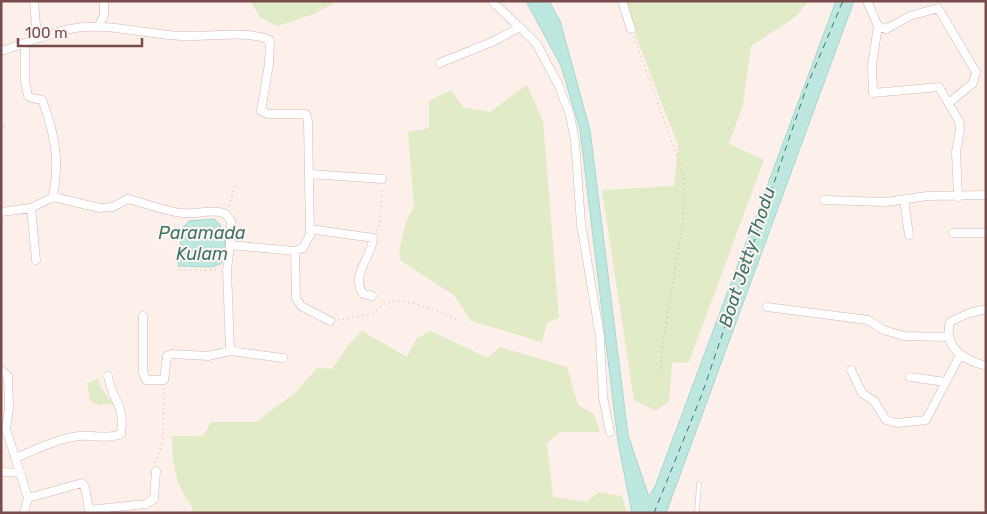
<svg xmlns="http://www.w3.org/2000/svg" width="987" height="514" viewBox="0 0 987 514" font-family="Rubik,sans-serif">
<style>
.green{fill:#e2ebc7}
.water{fill:#bde7df;stroke:#a3d9cf}
.lines{fill:none;stroke-linecap:round;stroke-linejoin:round}
.ferry{stroke:#3c766b;stroke-width:1;stroke-dasharray:6 5;stroke-linecap:butt}
.lane-casing{stroke:#d4b7b4;stroke-width:5}
.street-casing{stroke:#d4b7b4;stroke-width:9}
.path{stroke:#d8a5a3;stroke-width:1;stroke-dasharray:1 4;stroke-linecap:butt}
.lane{stroke:#fff;stroke-width:4}
.street{stroke:#fff;stroke-width:8}
.labels{text-anchor:middle;dominant-baseline:central;stroke-width:4;stroke-linejoin:round;paint-order:stroke}
.water-label{font-size:18px;font-style:italic;fill:#3c766b;stroke:#fff4f0}
</style>
<rect width="100%" height="100%" fill="#fdefea"/>
<path class="green" d="M 250,1 L 338,1 L 314,14 L 277,26 L 260,17 Z
M 627,1 L 809,1 L 794,18 L 751,46 L 743,104 L 729,144 L 764,160 L 689,362 L 672,363 L 669,401 L 656,411 L 634,400 L 602,190 L 674,186 L 678,145 L 635,34 Z
M 527,85 L 543,121 L 559,318 L 547,323 L 542,342 L 471,321 L 454,295 L 401,261 L 399,252 L 406,221 L 414,207 L 408,132 L 429,128 L 429,101 L 451,90 L 463,107 L 490,112 Z
M 362,331 L 407,357 L 417,338 L 431,331 L 488,358 L 500,347 L 567,367 L 578,405 L 594,414 L 600,432 L 560,432 L 547,443 L 553,497 L 587,502 L 598,492 L 622,496 L 627,513 L 193,513 C 192,502 187,501 183,493 C 173,475 172,455 172,436 L 203,436 L 211,422 L 256,422 L 296,392 L 317,368 L 332,369 L 350,343 Z
M 98,379 L 101,388 L 113,404 L 98,405 L 90,401 L 87,383 Z"/>
<path class="water" d="M 526,1 L 549,1 L 560,21 L 590,130 L 628,435 L 649,497 L 656,484 L 836,1 L 854,1 L 666,513 L 632,513 L 618,442 L 580,130 L 561,66 Z
M 214,219 C 231,232 225,245 221,264 L 212,267 L 178,266 L 182,228 L 189,221 Z"/>
<g class="lines">
<path class="ferry" d="M 654,513 L 702,394 L 807,86 L 843,1"/>
<g class="lane-casing">
<path id="lane" d="M 1,125 L 2,125
M 697,513 L 699,484"/>
</g>
<g class="street-casing">
<path id="street" d="M 34,1 L 37,38
M 492,1 L 536,43 L 558,84 L 570,115 L 575,141 L 581,224 L 600,337 L 603,397 L 610,432
M 622,1 L 631,29
M 867,1 L 878,26 L 872,65 L 873,93 L 939,87 L 959,121 L 960,130 L 956,152 L 958,197
M 878,26 L 886,29 L 910,16 L 938,8 L 976,72 L 973,83 L 949,103
M 98,27 L 104,15 L 104,1
M 25,44 L 25,81 L 28,96 L 32,98 L 42,100 C 55,133 60,162 53,197
M 1,51 C 24,44 46,34 70,29 C 104,21 151,36 187,36 C 214,37 245,30 270,40 L 269,64 L 261,111 L 268,114 L 306,114 L 308,121 L 310,235 L 303,248 L 295,251 L 230,245 L 231,221 L 226,214 C 212,208 197,215 182,213 C 163,211 146,203 127,199 L 113,207 L 100,208 L 53,197 L 31,208 L 1,212
M 440,63 L 494,41 L 520,27
M 309,174 L 382,179
M 824,200 L 886,202 L 927,196 L 986,195
M 904,200 L 909,235
M 31,208 L 36,260
M 310,229 L 373,238 C 372,257 350,275 363,294 L 372,296
M 953,233 L 986,233
M 230,245 L 227,270 L 230,351
M 295,251 L 296,298 L 301,306 L 330,321
M 767,307 L 868,320 L 884,330 L 904,336 L 948,337
M 986,309 L 969,313 L 950,322 C 943,348 964,360 986,366
M 143,316 L 143,372 L 146,380 L 164,380 L 167,356 L 172,354 L 208,356 L 230,351 L 283,358
M 1,370 L 8,376 L 9,408 L 6,429 L 28,498 L 24,513
M 851,370 L 862,393 L 874,401 L 886,420 L 897,423 L 926,420 L 960,355
M 910,377 L 945,382
M 16,458 C 36,449 57,439 79,436 C 93,434 105,440 121,434 C 125,403 113,404 108,376
M 1,472 L 21,473
M 28,498 L 82,483 L 85,487 L 89,510 L 146,504 L 154,499 L 156,471"/>
</g>
<path class="path" d="M 634,37 L 684,176 L 683,221 L 662,350 L 661,373
M 229,206 L 235,186
M 376,231 L 380,222 L 382,188
M 180,270 L 218,270
M 338,320 L 372,314 L 387,302 L 399,301 L 414,303 L 456,319
M 155,463 L 163,441 L 164,388"/>
<use href="#lane" class="lane"/>
<use href="#street" class="street"/>
</g>
<g class="labels">
<g class="water-label">
<text x="202" y="233">Paramada<tspan x="202" dy="21">Kulam</tspan></text>
<text transform="translate(747 257) rotate(-72)">Boat Jetty Thodu</text>
</g>
</g>
<rect width="987" height="514" fill="none" stroke="#784c4c" stroke-width="5"/>
<path d="M18 38v8h124v-8" fill="none" stroke="#784c4c" stroke-width="2.5"/>
<text x="25" y="38" font-size="15" fill="#784c4c" stroke="#fff4f0" stroke-width="4" paint-order="stroke">100 m</text>
</svg>
